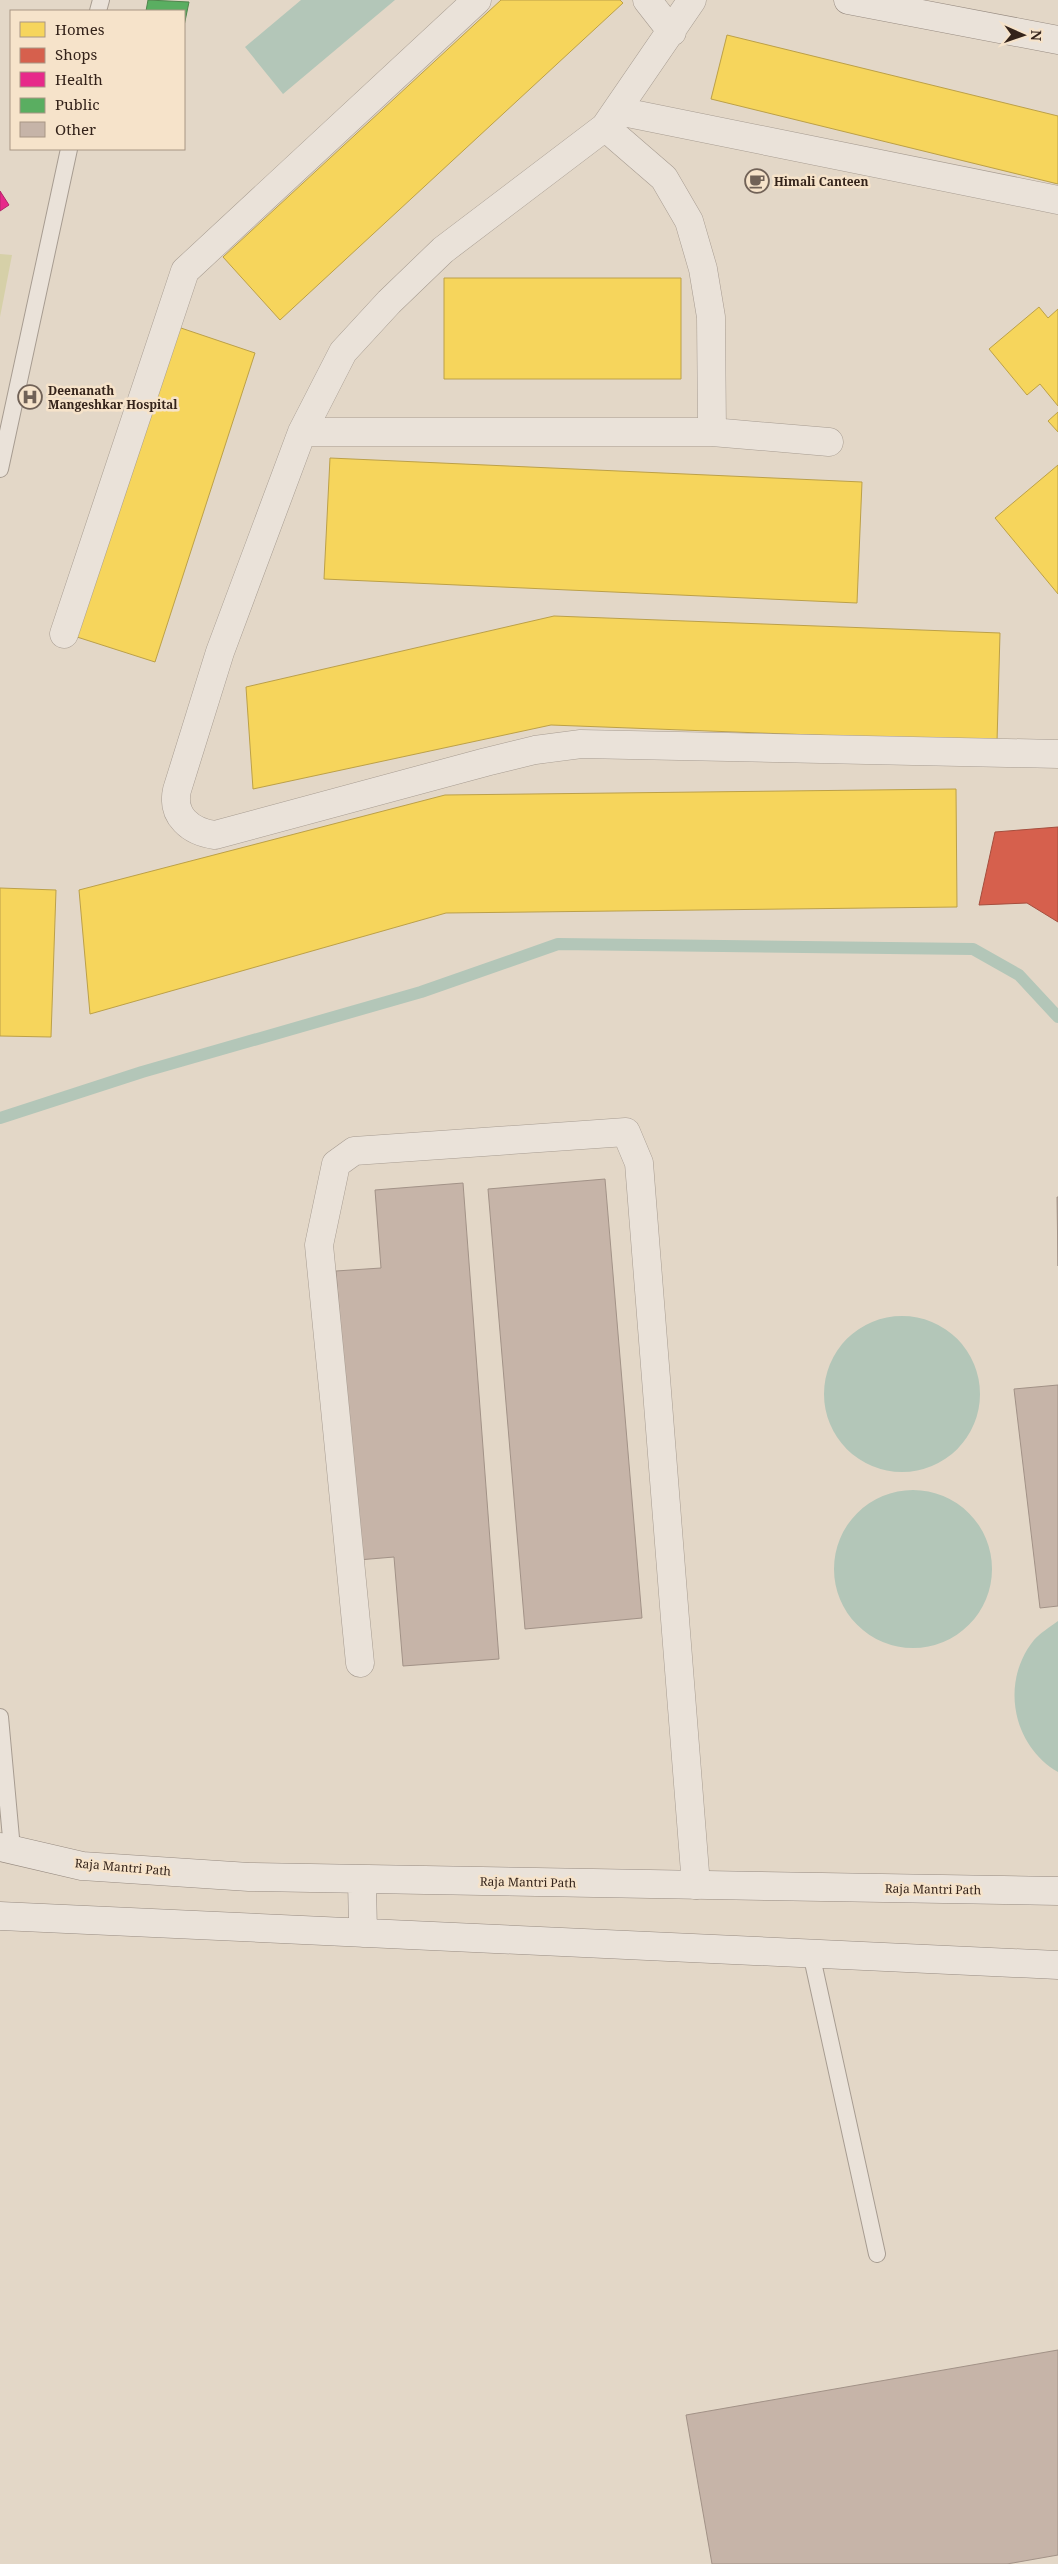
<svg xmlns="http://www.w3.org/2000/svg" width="1058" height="2564" viewBox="0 0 1058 2564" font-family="'Noto Serif',serif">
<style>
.green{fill:#d6d0a8}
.water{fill:#b3c6b8}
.homes{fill:#f6d55c;stroke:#bca048}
.shops{fill:#d6604d;stroke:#a54e3e}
.health{fill:#e7298a;stroke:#b12768}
.public{fill:#5aae61;stroke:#4f844c}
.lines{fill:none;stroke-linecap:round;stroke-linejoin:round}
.stream{stroke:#b3c6b8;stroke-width:12}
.building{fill:#c6b4a8;stroke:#a29287}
.lane-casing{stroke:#a79c91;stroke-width:18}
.street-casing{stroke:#a79c91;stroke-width:29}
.secondary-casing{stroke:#978b81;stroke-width:29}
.lane{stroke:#eae2d9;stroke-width:16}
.street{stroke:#eae2d9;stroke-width:28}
.secondary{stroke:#eae2d9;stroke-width:28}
.labels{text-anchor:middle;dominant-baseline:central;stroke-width:5;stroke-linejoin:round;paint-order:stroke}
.poi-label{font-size:12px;font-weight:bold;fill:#34231a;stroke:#f6e3ca;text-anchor:start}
.street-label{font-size:12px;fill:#34231a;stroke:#f6e3ca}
</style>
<rect width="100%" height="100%" fill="#e3d7c7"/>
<path class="green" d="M 0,254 L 12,255 L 0,317 Z"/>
<path class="water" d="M 301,0 L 395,0 L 283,94 L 245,47 Z
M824 1394a78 78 0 1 1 156 0a78 78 0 1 1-156 0Z
M834 1569a79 79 0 1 1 158 0a79 79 0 1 1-158 0Z
M 1058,1621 L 1058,1772 C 1012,1745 1000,1682 1034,1640 C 1040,1633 1050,1627 1058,1621 Z"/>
<path class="homes" d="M 501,0 L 620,0 L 623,3 L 280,320 L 223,257 Z
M 727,35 L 1058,116 L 1058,184 L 711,99 Z
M 444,278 L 681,278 L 681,379 L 444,379 Z
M 1039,307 L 1048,318 L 1058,309 L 1058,406 L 1040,384 L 1027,395 L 989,349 Z
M 178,327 L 255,353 L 155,662 L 77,637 Z
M 1058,412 L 1058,432 L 1048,421 Z
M 330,458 L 862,482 L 857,603 L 324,579 Z
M 1058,465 L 1058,594 L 995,518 Z
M 554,616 L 1000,633 L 997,742 L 551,725 L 253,789 L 246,687 Z
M 956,789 L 957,907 L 446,913 L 90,1014 L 79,890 L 445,795 Z
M 0,888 L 56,890 L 51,1037 L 0,1036 Z"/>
<path class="shops" d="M 1058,827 L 1058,922 L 1027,903 L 979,905 L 995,832 Z"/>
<path class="health" d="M 0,191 L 9,205 L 0,211 Z"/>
<path class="public" d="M 148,0 L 189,2 L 184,26 L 184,11 L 146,11 Z"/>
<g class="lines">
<path class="stream" d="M 0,1118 L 142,1072 L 421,992 L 558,944 L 973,949 L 1019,975 L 1058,1017"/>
</g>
<path class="building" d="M 605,1179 L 642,1618 L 525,1629 L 488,1189 Z
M 463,1183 L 499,1659 L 403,1666 L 394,1557 L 358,1560 L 336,1271 L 381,1268 L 375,1190 Z
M 1057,1197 L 1058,1197 L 1058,1266 Z
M 1058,1385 L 1058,1606 L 1040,1608 L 1014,1389 Z
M 1058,2350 L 1058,2555 L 1007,2564 L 712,2564 L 686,2415 Z"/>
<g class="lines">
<g class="lane-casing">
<path id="lane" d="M 98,11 L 101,0
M 0,469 L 69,149
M 0,1717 L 12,1849
M 811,1953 L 877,2254"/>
</g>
<g class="street-casing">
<path id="street" d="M 647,0 L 672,32
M 692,0 L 605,127 L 443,250 L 389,302 L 343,352 L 302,432 L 220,652 L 177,790 C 171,816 191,832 215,835 L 486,762 L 535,750 L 581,744 L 1058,754
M 618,111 L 1058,200
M 605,127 L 664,178 L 689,221 L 703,269 L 711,317 L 712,432
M 302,432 L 712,432 L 829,442
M 64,634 L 185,271 L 477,0
M 360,1663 L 319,1245 L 336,1164 L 354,1151 L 626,1132 L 639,1163 L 696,1885"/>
</g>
<g class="secondary-casing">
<path id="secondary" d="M 848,0 L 1058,40
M 0,1847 L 82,1866 L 249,1877 L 1058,1891
M 362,1879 L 363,1933
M 0,1916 L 1058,1965"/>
</g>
<use href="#lane" class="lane"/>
<use href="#street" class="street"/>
<use href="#secondary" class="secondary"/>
</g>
<defs>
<g id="cafe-ring" transform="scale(1.25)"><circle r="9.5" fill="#f6e3ca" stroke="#716257" stroke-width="1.5"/><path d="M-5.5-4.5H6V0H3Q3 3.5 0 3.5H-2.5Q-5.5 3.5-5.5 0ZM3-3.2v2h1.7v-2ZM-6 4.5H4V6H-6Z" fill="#716257"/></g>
<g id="hospital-ring" transform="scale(1.25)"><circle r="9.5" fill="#f6e3ca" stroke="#716257" stroke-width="1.5"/><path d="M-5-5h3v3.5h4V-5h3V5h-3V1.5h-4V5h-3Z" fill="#716257"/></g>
</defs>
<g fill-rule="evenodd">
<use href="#cafe-ring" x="757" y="181"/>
<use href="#hospital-ring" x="30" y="397"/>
</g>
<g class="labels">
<g class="poi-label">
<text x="774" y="181">Himali Canteen</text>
<text x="48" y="390">Deenanath<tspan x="48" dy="14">Mangeshkar Hospital</tspan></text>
</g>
<g class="street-label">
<text transform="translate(123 1867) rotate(5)">Raja Mantri Path</text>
<text transform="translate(528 1882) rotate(1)">Raja Mantri Path</text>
<text transform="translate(933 1889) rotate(1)">Raja Mantri Path</text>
</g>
</g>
<rect x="10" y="10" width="175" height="140" fill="#f6e3ca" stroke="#a89684"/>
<rect x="20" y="22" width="25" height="15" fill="#f6d55c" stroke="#a89684"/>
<text x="55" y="35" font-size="15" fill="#34231a">Homes</text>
<rect x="20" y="48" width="25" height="15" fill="#d6604d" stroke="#a89684"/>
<text x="55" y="60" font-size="15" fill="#34231a">Shops</text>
<rect x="20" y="72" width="25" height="15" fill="#e7298a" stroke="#a89684"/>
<text x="55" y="85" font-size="15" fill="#34231a">Health</text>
<rect x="20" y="98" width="25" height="15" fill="#5aae61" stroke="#a89684"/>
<text x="55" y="110" font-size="15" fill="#34231a">Public</text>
<rect x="20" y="122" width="25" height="15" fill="#c6b4a8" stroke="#a89684"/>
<text x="55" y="135" font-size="15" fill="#34231a">Other</text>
<g transform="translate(1023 35) rotate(92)" stroke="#f6e3ca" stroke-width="4" paint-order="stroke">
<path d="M0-4L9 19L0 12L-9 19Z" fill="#34231a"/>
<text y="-8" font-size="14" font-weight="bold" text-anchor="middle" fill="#34231a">N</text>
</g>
</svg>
